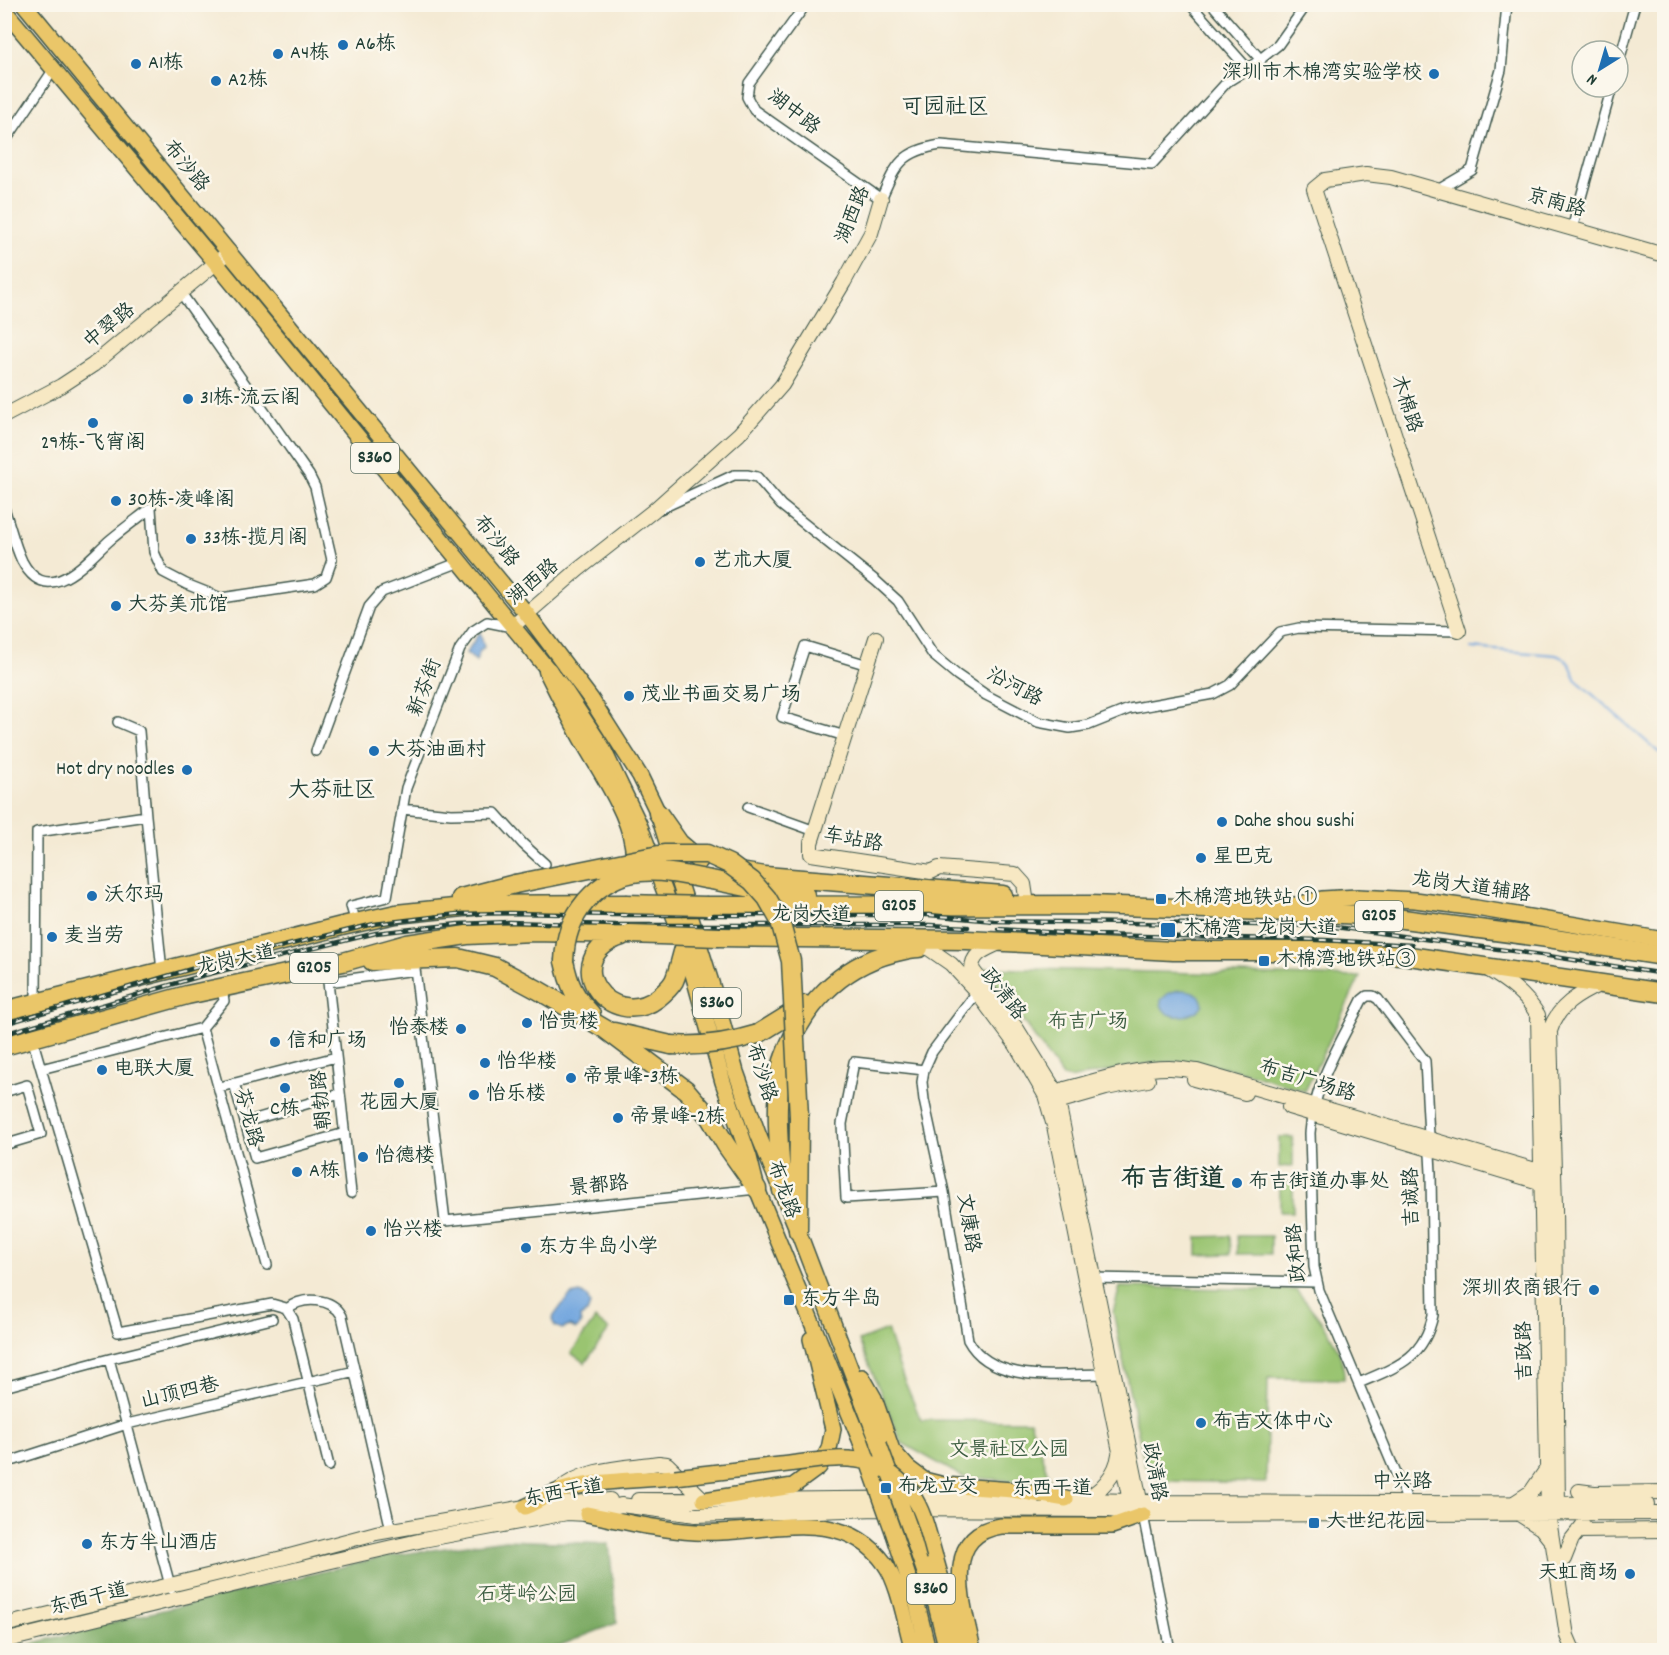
<svg xmlns="http://www.w3.org/2000/svg" width="1669" height="1655" viewBox="0 0 1669 1655" font-family="Dekko,'LXGW WenKai TC',sans-serif">
<style>
.green{fill:#9ac471;stroke:#5c8052;stroke-width:1.5}
.forest{fill:#7baa63;stroke:#4d744c;stroke-width:1.5}
.water{fill:#72a6de;stroke:#487289;stroke-width:1.5}
.lines{fill:none;stroke-linecap:round;stroke-linejoin:round}
.stream{stroke:#72a6de;stroke-width:2}
.street-casing{stroke:#3f574c;stroke-width:12}
.secondary-casing{stroke:#3f574c;stroke-width:16}
.primary-casing{stroke:#3f574c;stroke-width:18}
.highway-casing{stroke:#3f574c;stroke-width:21}
.street{stroke:#fff;stroke-width:9}
.secondary{stroke:#f7e8c3;stroke-width:14}
.primary{stroke:#eac669;stroke-width:15}
.highway{stroke:#eac669;stroke-width:18}
.rail-casing{stroke:#1f3d34;stroke-width:4.5}
.rail{stroke:#fbf7ec;stroke-width:2;stroke-dasharray:7;stroke-linecap:butt}
.primary-bridge-casing{stroke:#3f574c;stroke-width:18;stroke-linecap:butt}
.highway-bridge-casing{stroke:#3f574c;stroke-width:21;stroke-linecap:butt}
.primary-bridge{stroke:#eac669;stroke-width:15}
.highway-bridge{stroke:#eac669;stroke-width:18}
.poi-dot{fill:#1f6fb2;stroke:#fbf7ec;stroke-width:2}
.labels{text-anchor:middle;dominant-baseline:central;stroke-width:5;stroke-linejoin:round;paint-order:stroke}
.shield{fill:#fbf7ec;stroke:#61756b;stroke-width:1.5}
.shield-label{font-size:18px;font-weight:bold;fill:#1f3d34}
.poi-label{font-size:20px;fill:#1f3d34;stroke:#fbf7ec;text-anchor:start}
.street-label{font-size:20px;fill:#1f3d34;stroke:#fbf7ec}
.park-label{font-size:20px;fill:#3e5f43;stroke:#fbf7ec}
.quarter-label{font-size:22px;fill:#1f3d34;stroke:#fbf7ec}
.district-label{font-size:26px;font-weight:bold;fill:#1f3d34;stroke:#fbf7ec}
</style>
<rect width="100%" height="100%" fill="#fbf7ec"/>
<filter id="ink" filterUnits="userSpaceOnUse"><feTurbulence type="fractalNoise" baseFrequency=".0167" numOctaves="2"/><feDisplacementMap in="SourceGraphic" scale="12" xChannelSelector="R" yChannelSelector="G"/><feConvolveMatrix kernelMatrix="1 2 1 2 8 2 1 2 1" color-interpolation-filters="sRGB"/></filter>
<filter id="wash" filterUnits="userSpaceOnUse"><feTurbulence type="fractalNoise" baseFrequency=".008" numOctaves="4" result="noise"/><feDisplacementMap in="SourceGraphic" scale="24" xChannelSelector="R" yChannelSelector="G"/><feGaussianBlur stdDeviation="1.35" result="paint"/><feColorMatrix in="noise" values="0 0 0 0 0 0 0 0 0 0 0 0 0 0 0 0 0 1.4 0 .05"/><feComposite in="paint" operator="in"/></filter>
<g filter="url(#wash)">
<rect width="100%" height="100%" fill="#f4ead4"/>
<path class="green" d="M 985,968 L 1360,977 L 1305,1091 C 1262,1077 1216,1060 1170,1062 C 1137,1063 1103,1073 1070,1079 L 1063,1077 Z
M 1279,1137 L 1293,1137 L 1293,1166 L 1279,1167 Z
M 1280,1182 L 1293,1182 L 1293,1212 L 1280,1212 Z
M 1230,1236 L 1231,1254 L 1197,1255 L 1197,1237 Z
M 1237,1236 L 1271,1236 L 1271,1254 L 1238,1254 Z
M 1120,1287 L 1296,1290 C 1316,1313 1345,1347 1344,1379 L 1268,1378 L 1266,1483 L 1160,1481 L 1145,1466 L 1113,1312 Z
M 595,1319 L 609,1330 L 585,1363 L 571,1353 Z
M 887,1330 L 902,1375 L 921,1420 L 1030,1421 L 1051,1483 L 963,1477 L 902,1443 L 859,1341 Z"/>
<path class="forest" d="M 505,1540 L 609,1544 L 617,1623 L 548,1650 L 8,1650 L 134,1617 L 387,1556 Z"/>
<path class="water" d="M 480,632 L 484,647 L 480,651 L 476,661 L 466,653 Z
M 1179,990 C 1190,990 1200,992 1203,1004 C 1195,1020 1160,1022 1161,1000 L 1169,993 Z
M 580,1293 L 587,1297 L 590,1305 L 587,1313 L 580,1317 L 581,1325 L 576,1329 L 569,1326 L 562,1329 L 555,1326 L 552,1320 C 553,1316 567,1298 571,1295 Z"/>
<g class="lines">
<path class="stream" d="M 1471,648 L 1556,655 C 1569,660 1572,666 1575,679 L 1664,757"/>
</g>
</g>
<g filter="url(#ink)">
<g class="lines">
<g class="street-casing">
<path id="street" d="M 806,4 L 749,83 L 747,97 L 754,110 L 881,199 C 896,165 901,151 941,145 L 1152,164 L 1227,82 L 1248,69 L 1278,45 L 1307,4
M 1190,4 L 1248,69
M 1212,4 L 1261,60
M 1618,65 L 1635,4
M 4,143 L 54,69
M 1438,190 L 1472,170 L 1501,70 L 1507,4
M 1572,229 L 1612,87
M 4,508 C 10,525 14,544 22,561 C 48,610 86,561 110,540 C 123,529 137,519 151,508 L 154,552 L 163,572 L 186,584 L 221,598 L 315,584 L 326,577 L 332,560 L 315,487 L 309,475 L 181,293
M 660,509 L 734,475 L 747,475 L 757,477 L 781,505 L 876,581 L 898,601 L 933,655 L 957,675 L 986,695 L 1038,722 L 1070,728 L 1089,725 L 1129,709 L 1213,694 L 1230,685 L 1280,632 L 1299,628 L 1459,631
M 118,722 L 139,731 L 146,816
M 845,736 L 782,717 L 805,646 L 868,665
M 316,751 L 369,607 L 382,592 L 460,562
M 748,807 L 815,831
M 402,809 L 451,814 L 495,813 L 523,844 L 545,864
M 356,923 L 351,906 L 387,897 L 406,788 L 460,649 L 473,631 L 487,622 L 512,627
M 414,960 L 445,1221 L 757,1189
M 222,987 L 224,1001 L 202,1028 L 267,1265
M 980,988 L 932,1052 L 924,1070 L 922,1082 L 924,1100 L 944,1192 L 968,1340 C 992,1385 1061,1374 1104,1374
M 36,1003 L 37,832 L 146,816 L 162,971
M 32,1038 L 118,1332 L 272,1304 L 286,1308 L 293,1319 L 329,1466
M 41,1069 L 202,1028
M 924,1070 L 854,1062 L 842,1124 L 846,1198 L 944,1192
M 234,1083 L 255,1158 L 345,1133
M 220,1087 L 336,1057
M 4,1092 L 27,1085 L 41,1134 L 4,1145
M 245,1122 L 340,1094
M 351,1193 L 328,982 L 415,970
M 1090,1278 L 1317,1282
M 287,1309 C 302,1296 332,1297 342,1316 L 391,1530
M 1359,1383 C 1396,1367 1424,1359 1433,1315 L 1431,1173 L 1425,1061 L 1378,999 L 1373,996 L 1367,996 L 1362,1000 C 1342,1041 1313,1085 1310,1133 L 1314,1267 L 1319,1290 L 1408,1502
M 4,1387 L 109,1359
M 15,1460 L 127,1424 L 355,1371
M 1143,1515 L 1170,1650
M 171,1589 L 109,1359 L 272,1319"/>
</g>
<g class="secondary-casing">
<path id="secondary" d="M 4,416 L 61,386 L 93,365 L 229,252
M 512,627 L 579,569 L 653,511 L 739,434 L 782,385 L 844,282 L 871,233 L 881,199
M 1459,631 L 1314,189 L 1325,180 L 1366,174 L 1391,177 L 1664,255
M 876,638 L 811,843 L 811,854 L 931,872 L 939,868 L 1015,874 L 1024,884 L 1026,897
M 1001,942 C 988,949 972,952 972,969 L 1017,1029 L 1056,1092 L 1142,1510
M 928,948 L 951,964 L 961,975 L 976,991 L 1016,1045 L 1045,1095 L 1054,1126 L 1130,1501 L 1135,1507
M 1487,969 C 1509,982 1525,994 1538,1015 L 1548,1513 L 1567,1636 L 1573,1650
M 1194,1079 L 1245,1093
M 1049,1093 C 1088,1084 1128,1068 1169,1068 C 1178,1068 1188,1070 1197,1071 L 1549,1174
M 1050,1104 L 1106,1088 L 1148,1080
M 1289,1107 L 1549,1185
M 559,1490 C 585,1467 626,1468 659,1463 L 667,1464 L 704,1500
M 1579,1491 L 1594,1493 L 1664,1492
M 1055,1499 L 1165,1502 L 1647,1504
M 1082,1499 C 1100,1494 1117,1473 1119,1454
M 638,1500 C 769,1501 901,1497 1033,1498
M 1514,1503 L 1531,1492 L 1546,1470
M 1558,1511 L 1555,1206 L 1550,1031 C 1557,1006 1579,994 1601,984
M 1519,1514 L 1541,1528 L 1552,1542
M 1578,1531 L 1664,1530
M 1564,1559 L 1572,1539 L 1583,1525
M 4,1625 L 282,1558 L 376,1533 L 525,1507 L 610,1500
M 4,1641 L 327,1562 L 423,1540 L 567,1513 L 587,1514 L 621,1505 L 696,1515 L 877,1509 L 1110,1510 L 1143,1515 L 1664,1513"/>
</g>
<g class="primary-casing">
<path id="primary" d="M 24,4 L 527,614 L 591,699 L 640,776 L 658,813 L 713,989 L 736,1072 L 758,1134 L 798,1231 L 879,1444
M 4,10 L 216,263 L 563,688 L 602,747 L 639,824 L 685,945 L 723,1082 L 749,1157 L 757,1189 L 861,1442
M 1282,908 L 1322,899 L 1358,897 L 1415,900 L 1476,908 L 1664,940
M 862,1377 L 874,1398 L 892,1450 L 908,1468 L 924,1480 L 944,1485 L 1013,1490 L 1066,1499
M 704,1500 L 793,1486 L 819,1467 L 829,1449 L 833,1429 L 811,1339
M 525,1507 C 536,1502 547,1495 559,1491 C 596,1480 636,1480 675,1477
M 587,1514 C 622,1521 659,1530 695,1532 C 759,1537 839,1500 885,1564 C 899,1583 906,1627 913,1650
M 910,1529 L 936,1605 L 947,1650
M 894,1534 L 917,1604 L 928,1650
M 935,1557 L 961,1650
M 973,1650 C 965,1610 938,1535 1001,1526 L 1112,1526 L 1143,1515"/>
</g>
<g class="highway-casing">
<path id="highway" d="M 548,671 C 559,693 570,715 582,737 C 599,767 629,810 634,845 C 636,855 634,863 631,872
M 658,813 L 679,843 L 699,860
M 734,871 L 765,876 L 1003,895
M 711,880 L 777,893 L 805,895
M 461,898 L 515,884
M 707,906 L 1090,905 L 1322,913 L 1380,916 L 1548,938 L 1664,956
M 622,936 C 555,958 610,1034 658,998 C 664,993 670,988 674,981 C 679,970 681,957 685,945
M 719,937 L 967,940 L 1173,951 L 1313,951 L 1402,955 L 1664,993
M 372,961 L 458,958 L 495,967 L 538,990 L 605,1029 L 686,1090 L 710,1118 L 726,1145 L 757,1189
M 564,961 C 569,985 574,996 591,1014
M 4,1011 L 342,926 L 396,914 L 483,905 L 626,904
M 614,1032 L 671,1045
M 758,1034 L 805,1005
M 4,1046 L 187,995 L 343,962 L 407,944 L 467,935 L 533,932 L 629,934
M 782,1191 C 780,1154 775,1117 780,1081 C 781,1073 781,1065 784,1058 C 802,1007 839,967 892,953 C 901,951 909,948 919,948
M 798,1231 L 799,1117"/>
</g>
<use href="#street" class="street"/>
<use href="#secondary" class="secondary"/>
<use href="#primary" class="primary"/>
<use href="#highway" class="highway"/>
<g class="rail-casing">
<path id="rail" d="M 998,929 L 1094,935 L 1324,940 L 1412,945
M 4,1024 L 198,967 L 374,924 L 457,914 L 509,913 L 614,915 L 929,915 L 994,921 L 1328,926 L 1542,955 L 1664,974
M 4,1034 L 201,976 L 376,933 L 458,924 L 509,922 L 614,925 L 929,925 L 968,927"/>
</g>
<use href="#rail" class="rail"/>
<g class="primary-bridge-casing">
<path id="primary-bridge" d="M 861,1442 L 894,1534
M 879,1444 L 910,1529
M 675,1477 C 710,1473 745,1469 780,1465 C 809,1462 842,1454 871,1463 C 886,1468 901,1480 911,1493 C 924,1511 929,1536 935,1557"/>
</g>
<g class="highway-bridge-casing">
<path id="highway-bridge" d="M 515,884 L 664,854 L 707,854 L 729,864 L 752,881 L 767,898 L 780,921 L 791,961 L 799,1117
M 626,904 L 707,906
M 629,934 L 719,937
M 564,961 C 565,937 571,919 586,901 C 622,860 663,871 711,880
M 671,1045 C 702,1047 729,1043 758,1034"/>
</g>
<use href="#primary-bridge" class="primary-bridge"/>
<use href="#highway-bridge" class="highway-bridge"/>
</g>
</g>
<g class="poi-dot">
<circle cx="343" cy="45" r="6"/>
<circle cx="278" cy="54" r="6"/>
<circle cx="136" cy="64" r="6"/>
<circle cx="1434" cy="74" r="6"/>
<circle cx="216" cy="81" r="6"/>
<circle cx="188" cy="399" r="6"/>
<circle cx="93" cy="423" r="6"/>
<circle cx="116" cy="501" r="6"/>
<circle cx="191" cy="539" r="6"/>
<circle cx="700" cy="562" r="6"/>
<circle cx="116" cy="606" r="6"/>
<circle cx="629" cy="696" r="6"/>
<circle cx="374" cy="751" r="6"/>
<circle cx="187" cy="770" r="6"/>
<circle cx="1222" cy="822" r="6"/>
<circle cx="1201" cy="858" r="6"/>
<circle cx="92" cy="896" r="6"/>
<rect x="1155" y="893" width="12" height="12" rx="3"/>
<rect x="1160" y="922" width="16" height="16" rx="3"/>
<circle cx="52" cy="937" r="6"/>
<rect x="1258" y="955" width="12" height="12" rx="3"/>
<circle cx="527" cy="1023" r="6"/>
<circle cx="461" cy="1029" r="6"/>
<circle cx="275" cy="1042" r="6"/>
<circle cx="485" cy="1063" r="6"/>
<circle cx="102" cy="1070" r="6"/>
<circle cx="571" cy="1078" r="6"/>
<circle cx="399" cy="1083" r="6"/>
<circle cx="285" cy="1088" r="6"/>
<circle cx="474" cy="1095" r="6"/>
<circle cx="618" cy="1118" r="6"/>
<circle cx="363" cy="1157" r="6"/>
<circle cx="297" cy="1172" r="6"/>
<circle cx="1237" cy="1183" r="6"/>
<circle cx="371" cy="1231" r="6"/>
<circle cx="526" cy="1248" r="6"/>
<circle cx="1594" cy="1290" r="6"/>
<rect x="783" y="1294" width="12" height="12" rx="3"/>
<circle cx="1201" cy="1423" r="6"/>
<rect x="880" y="1482" width="12" height="12" rx="3"/>
<rect x="1308" y="1517" width="12" height="12" rx="3"/>
<circle cx="87" cy="1544" r="6"/>
<circle cx="1630" cy="1574" r="6"/>
</g>
<g class="labels">
<g class="shield">
<rect x="351" y="443" width="48" height="30" rx="4.5"/>
<rect x="875" y="891" width="48" height="30" rx="4.5"/>
<rect x="1355" y="901" width="48" height="30" rx="4.5"/>
<rect x="290" y="953" width="48" height="30" rx="4.5"/>
<rect x="693" y="988" width="48" height="30" rx="4.5"/>
<rect x="907" y="1574" width="48" height="30" rx="4.5"/>
</g>
<g class="shield-label">
<text x="375" y="458">S360</text>
<text x="899" y="906">G205</text>
<text x="1379" y="916">G205</text>
<text x="314" y="968">G205</text>
<text x="717" y="1003">S360</text>
<text x="931" y="1589">S360</text>
</g>
<g class="poi-label">
<text x="355" y="45">A6栋</text>
<text x="290" y="54">A4栋</text>
<text x="148" y="64">A1栋</text>
<text x="1422" y="74" text-anchor="end">深圳市木棉湾实验学校</text>
<text x="228" y="81">A2栋</text>
<text x="200" y="399">31栋-流云阁</text>
<text x="93" y="444" text-anchor="middle">29栋-飞宵阁</text>
<text x="128" y="501">30栋-凌峰阁</text>
<text x="203" y="539">33栋-揽月阁</text>
<text x="712" y="562">艺术大厦</text>
<text x="128" y="606">大芬美术馆</text>
<text x="641" y="696">茂业书画交易广场</text>
<text x="386" y="751">大芬油画村</text>
<text x="175" y="770" text-anchor="end">Hot dry noodles</text>
<text x="1234" y="822">Dahe shou sushi</text>
<text x="1213" y="858">星巴克</text>
<text x="104" y="896">沃尔玛</text>
<text x="1173" y="899">木棉湾地铁站 ①</text>
<text x="1182" y="930">木棉湾</text>
<text x="64" y="937">麦当劳</text>
<text x="1276" y="961">木棉湾地铁站③</text>
<text x="539" y="1023">怡贵楼</text>
<text x="449" y="1029" text-anchor="end">怡泰楼</text>
<text x="287" y="1042">信和广场</text>
<text x="497" y="1063">怡华楼</text>
<text x="114" y="1070">电联大厦</text>
<text x="583" y="1078">帝景峰-3栋</text>
<text x="486" y="1095">怡乐楼</text>
<text x="399" y="1104" text-anchor="middle">花园大厦</text>
<text x="285" y="1110" text-anchor="middle">C栋</text>
<text x="630" y="1118">帝景峰-2栋</text>
<text x="375" y="1157">怡德楼</text>
<text x="309" y="1172">A栋</text>
<text x="1249" y="1183">布吉街道办事处</text>
<text x="383" y="1231">怡兴楼</text>
<text x="538" y="1248">东方半岛小学</text>
<text x="1582" y="1290" text-anchor="end">深圳农商银行</text>
<text x="801" y="1300">东方半岛</text>
<text x="1213" y="1423">布吉文体中心</text>
<text x="898" y="1488">布龙立交</text>
<text x="1326" y="1523">大世纪花园</text>
<text x="99" y="1544">东方半山酒店</text>
<text x="1618" y="1574" text-anchor="end">天虹商场</text>
</g>
<g class="street-label">
<text transform="translate(793 113) rotate(38)">湖中路</text>
<text transform="translate(185 167) rotate(50)">布沙路</text>
<text transform="translate(1556 204) rotate(16)">京南路</text>
<text transform="translate(854 215) rotate(-68)">湖西路</text>
<text transform="translate(110 327) rotate(-39)">中翠路</text>
<text transform="translate(1405 404) rotate(72)">木棉路</text>
<text transform="translate(495 542) rotate(51)">布沙路</text>
<text transform="translate(534 583) rotate(-40)">湖西路</text>
<text transform="translate(426 688) rotate(-69)">新芬街</text>
<text transform="translate(1014 688) rotate(28)">沿河路</text>
<text transform="translate(853 841) rotate(10)">车站路</text>
<text transform="translate(1471 888) rotate(8)">龙岗大道辅路</text>
<text transform="translate(811 916) rotate(1)">龙岗大道</text>
<text transform="translate(1297 929) rotate(1)">龙岗大道</text>
<text transform="translate(236 961) rotate(-12)">龙岗大道</text>
<text transform="translate(1002 995) rotate(52)">政清路</text>
<text transform="translate(760 1073) rotate(72)">布沙路</text>
<text transform="translate(1307 1082) rotate(17)">布吉广场路</text>
<text transform="translate(323 1100) rotate(-96)">朝勃路</text>
<text transform="translate(247 1118) rotate(75)">芬龙路</text>
<text transform="translate(599 1187) rotate(-6)">景都路</text>
<text transform="translate(782 1190) rotate(70)">布龙路</text>
<text transform="translate(1413 1197) rotate(-91)">吉诚路</text>
<text transform="translate(967 1223) rotate(81)">文康路</text>
<text transform="translate(1298 1253) rotate(-95)">政和路</text>
<text transform="translate(1526 1351) rotate(-91)">吉政路</text>
<text transform="translate(180 1394) rotate(-13)">山顶四巷</text>
<text transform="translate(1153 1472) rotate(80)">政清路</text>
<text x="1402" y="1483">中兴路</text>
<text x="1052" y="1490">东西干道</text>
<text transform="translate(564 1494) rotate(-10)">东西干道</text>
<text transform="translate(89 1600) rotate(-14)">东西干道</text>
</g>
<g class="park-label">
<text x="1088" y="1023">布吉广场</text>
<text x="1009" y="1451">文景社区公园</text>
<text x="527" y="1596">石芽岭公园</text>
</g>
<g class="quarter-label">
<text x="945" y="108">可园社区</text>
<text x="332" y="791">大芬社区</text>
</g>
<g class="district-label">
<text x="1173" y="1180">布吉街道</text>
</g>
</g>
<rect width="1669" height="1655" fill="none" stroke="#fbf7ec" stroke-width="24"/>
<g transform="translate(1600 69) rotate(217)"><circle r="28" fill="#fbf7ec" stroke="#a3ada2" stroke-width="1.5"/>
<path d="M0-4.5L10 22L0 15L-10 22Z" fill="#1f6fb2"/>
<text y="-9" font-size="16" font-weight="bold" text-anchor="middle" fill="#1f3d34">N</text>
</g>
</svg>
